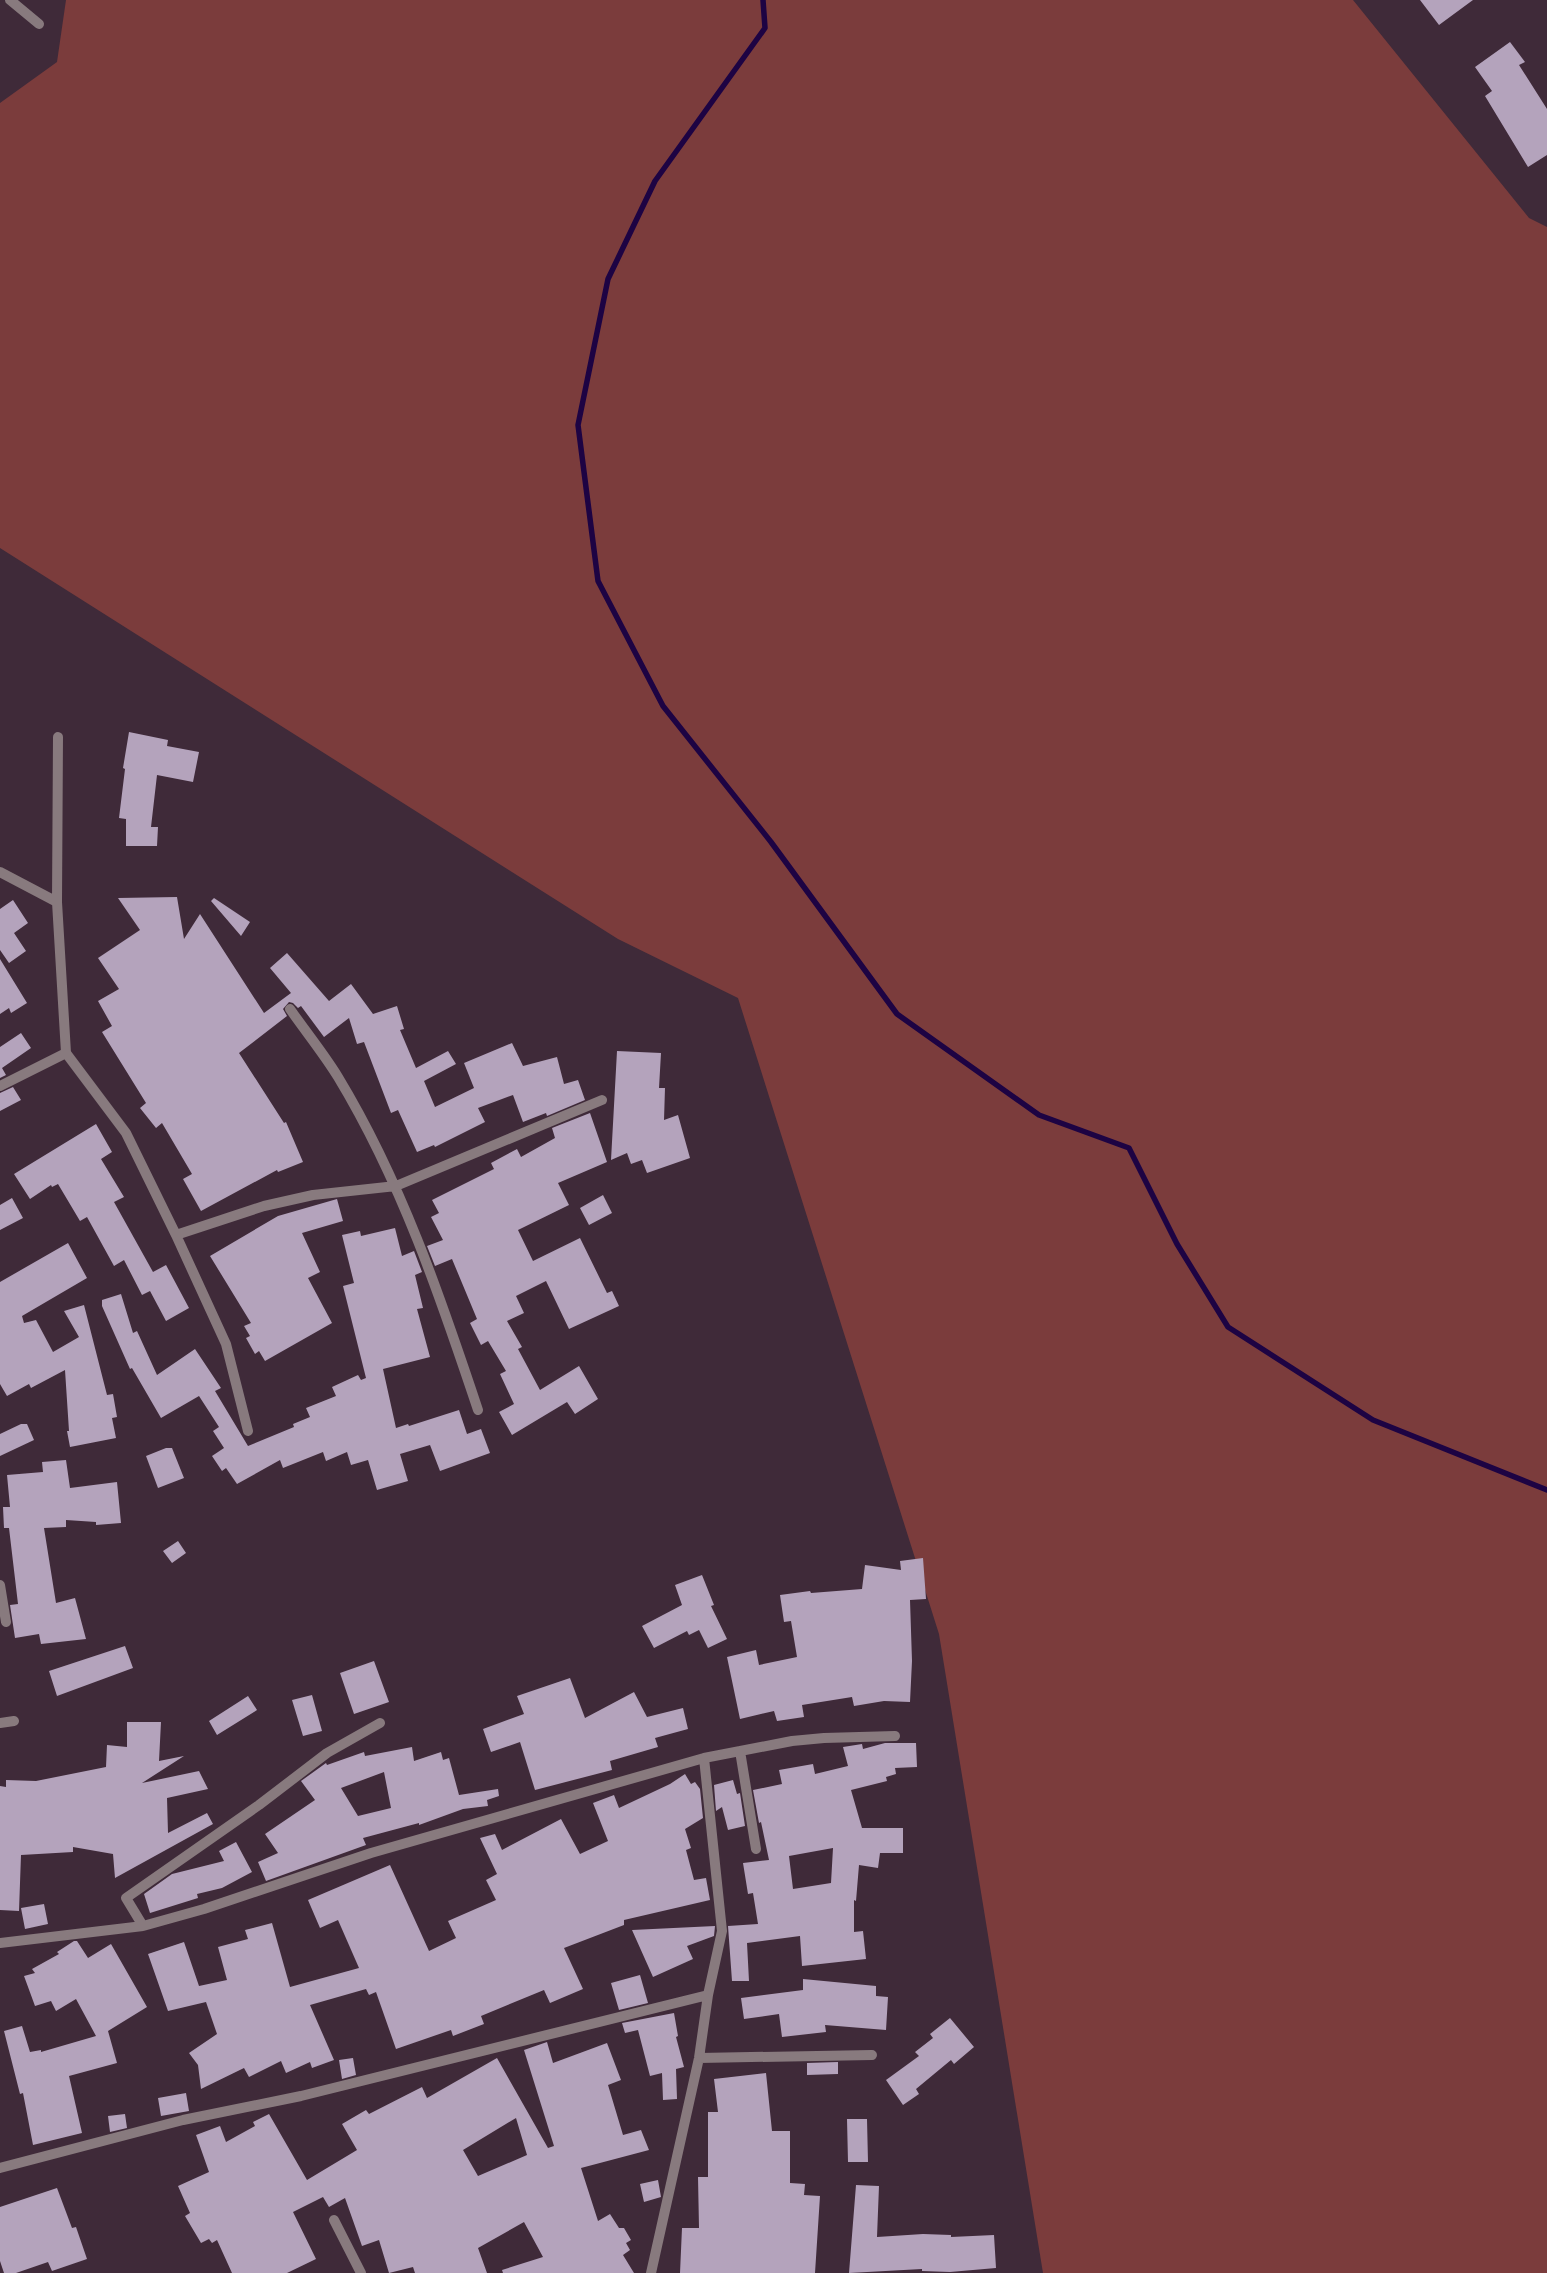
<svg xmlns="http://www.w3.org/2000/svg" width="1547" height="2273" viewBox="0 0 1547 2273" font-family="'Noto Serif',serif">
<style>
.green{fill:#7b3c3c}
.lines{fill:none;stroke-linecap:round;stroke-linejoin:round}
.stream{stroke:#1d0343;stroke-width:5.5}
.building{fill:#b4a3bc;fill-rule:evenodd}
.minor{stroke:#887a7e;stroke-width:10}
</style>
<rect width="100%" height="100%" fill="#3f2a39"/>
<path class="green" d="M 66,0 L 1353,0 L 1529,218 L 1547,227 L 1547,2273 L 1043,2273 L 939,1634 L 738,998 L 618,939 L 0,548 L 0,103 L 57,62 Z"/>
<g class="lines">
<path class="stream" d="M 763,0 L 765,28 L 655,181 L 608,279 L 578,425 L 598,581 L 663,706 L 771,842 L 897,1014 L 1039,1115 L 1129,1148 L 1177,1244 L 1228,1327 L 1373,1420 L 1547,1490"/>
</g>
<path class="building" d="M 1420,0 L 1473,0 L 1439,25 Z
M 1510,42 L 1525,62 L 1519,65 L 1547,109 L 1547,155 L 1528,167 L 1485,96 L 1492,91 L 1475,67 Z
M 129,732 L 168,740 L 167,746 L 199,752 L 193,782 L 157,775 L 151,827 L 158,827 L 157,846 L 126,846 L 126,819 L 119,818 L 125,769 L 123,768 Z
M 177,897 L 184,939 L 200,914 L 264,1013 L 291,993 L 270,968 L 287,953 L 329,1001 L 351,984 L 373,1014 L 397,1006 L 404,1029 L 400,1030 L 416,1068 L 448,1051 L 456,1064 L 424,1081 L 435,1107 L 474,1088 L 464,1063 L 512,1043 L 523,1066 L 557,1057 L 564,1084 L 578,1080 L 585,1100 L 547,1116 L 546,1113 L 523,1122 L 513,1095 L 478,1108 L 485,1122 L 435,1147 L 434,1145 L 417,1152 L 398,1110 L 391,1113 L 364,1042 L 357,1044 L 349,1018 L 324,1037 L 301,1006 L 298,1008 L 293,1003 L 289,1002 L 283,1009 L 287,1016 L 239,1053 L 284,1123 L 286,1122 L 303,1162 L 278,1172 L 277,1170 L 201,1211 L 183,1179 L 192,1174 L 162,1123 L 156,1128 L 140,1108 L 146,1103 L 102,1032 L 112,1026 L 98,1001 L 119,989 L 98,958 L 140,930 L 118,898 Z
M 214,898 L 250,922 L 241,936 L 211,901 Z
M 13,900 L 28,923 L 14,933 L 26,951 L 9,963 L 0,950 L 0,909 Z
M 0,959 L 27,1003 L 11,1013 L 9,1008 L 0,1014 Z
M 21,1033 L 31,1048 L 2,1068 L 6,1075 L 0,1078 L 0,1047 Z
M 617,1051 L 661,1053 L 659,1088 L 665,1088 L 664,1120 L 678,1115 L 690,1158 L 647,1173 L 642,1160 L 631,1164 L 627,1153 L 611,1160 Z
M 13,1087 L 21,1100 L 0,1111 L 0,1093 Z
M 590,1113 L 607,1162 L 558,1183 L 569,1205 L 518,1230 L 533,1261 L 580,1238 L 607,1293 L 612,1291 L 619,1306 L 569,1329 L 546,1281 L 516,1296 L 524,1313 L 507,1321 L 522,1347 L 518,1349 L 540,1390 L 579,1366 L 598,1399 L 575,1414 L 567,1402 L 512,1435 L 499,1412 L 514,1404 L 500,1374 L 506,1371 L 488,1341 L 481,1345 L 470,1323 L 477,1319 L 452,1259 L 435,1266 L 427,1246 L 443,1240 L 431,1217 L 439,1213 L 432,1200 L 494,1169 L 491,1163 L 517,1149 L 521,1157 L 555,1138 L 552,1128 Z
M 96,1124 L 112,1152 L 101,1159 L 124,1197 L 114,1202 L 153,1272 L 166,1265 L 189,1308 L 166,1321 L 150,1291 L 142,1295 L 124,1260 L 114,1266 L 87,1217 L 80,1221 L 58,1184 L 52,1187 L 51,1185 L 30,1199 L 14,1174 Z
M 603,1195 L 612,1213 L 589,1225 L 580,1208 Z
M 12,1198 L 23,1218 L 0,1230 L 0,1205 Z
M 337,1199 L 343,1221 L 302,1233 L 320,1272 L 308,1278 L 332,1323 L 265,1361 L 259,1351 L 255,1354 L 246,1338 L 250,1336 L 244,1326 L 251,1323 L 210,1256 L 278,1216 Z
M 395,1228 L 402,1256 L 414,1251 L 422,1272 L 415,1275 L 423,1308 L 417,1309 L 430,1357 L 383,1369 L 396,1428 L 408,1424 L 409,1426 L 459,1410 L 467,1434 L 481,1429 L 490,1453 L 440,1471 L 430,1445 L 400,1454 L 408,1481 L 377,1490 L 368,1460 L 351,1465 L 347,1452 L 326,1461 L 323,1452 L 283,1468 L 280,1460 L 237,1484 L 226,1468 L 222,1471 L 212,1456 L 224,1448 L 213,1431 L 219,1427 L 199,1396 L 161,1418 L 132,1368 L 130,1369 L 102,1306 L 102,1300 L 121,1294 L 133,1333 L 137,1331 L 157,1375 L 195,1349 L 221,1388 L 215,1391 L 248,1446 L 294,1427 L 293,1424 L 310,1417 L 306,1408 L 336,1396 L 332,1387 L 358,1375 L 361,1380 L 366,1378 L 343,1286 L 354,1283 L 342,1235 L 360,1231 L 361,1236 Z
M 68,1243 L 87,1278 L 22,1316 L 24,1323 L 36,1320 L 53,1352 L 79,1337 L 64,1311 L 84,1305 L 107,1395 L 113,1394 L 117,1417 L 112,1418 L 116,1438 L 70,1447 L 67,1431 L 69,1431 L 65,1370 L 31,1388 L 29,1384 L 7,1396 L 0,1384 L 0,1282 Z
M 21,1424 L 27,1424 L 34,1440 L 0,1456 L 0,1434 Z
M 166,1448 L 172,1448 L 184,1478 L 158,1488 L 146,1456 Z
M 66,1460 L 70,1488 L 117,1482 L 121,1523 L 96,1525 L 96,1522 L 66,1520 L 66,1527 L 44,1528 L 56,1603 L 75,1598 L 86,1639 L 41,1644 L 39,1634 L 15,1638 L 10,1605 L 18,1604 L 9,1528 L 4,1528 L 3,1507 L 10,1507 L 7,1475 L 43,1472 L 42,1462 Z
M 178,1541 L 186,1553 L 172,1563 L 163,1551 Z
M 923,1558 L 926,1599 L 910,1600 L 912,1661 L 910,1702 L 884,1701 L 854,1706 L 852,1697 L 802,1705 L 804,1717 L 777,1721 L 774,1711 L 740,1719 L 727,1657 L 756,1650 L 759,1665 L 797,1657 L 791,1621 L 784,1622 L 780,1595 L 810,1591 L 811,1593 L 862,1589 L 865,1565 L 901,1570 L 900,1561 Z
M 702,1575 L 714,1605 L 711,1606 L 727,1639 L 708,1648 L 699,1630 L 689,1635 L 687,1631 L 654,1648 L 642,1626 L 682,1605 L 675,1585 Z
M 125,1646 L 133,1668 L 57,1696 L 49,1671 Z
M 374,1661 L 389,1702 L 354,1714 L 340,1673 Z
M 570,1678 L 585,1718 L 634,1692 L 647,1717 L 683,1708 L 688,1729 L 655,1738 L 658,1747 L 610,1761 L 612,1770 L 535,1790 L 520,1742 L 491,1752 L 483,1729 L 524,1714 L 517,1696 Z
M 312,1695 L 322,1731 L 303,1736 L 292,1700 Z
M 248,1696 L 257,1710 L 217,1735 L 209,1721 Z
M 127,1722 L 161,1722 L 159,1761 L 184,1756 L 142,1783 L 199,1771 L 208,1789 L 167,1798 L 168,1833 L 207,1813 L 213,1824 L 115,1878 L 113,1854 L 73,1847 L 73,1852 L 21,1855 L 19,1911 L 0,1910 L 0,1786 L 6,1787 L 6,1780 L 36,1781 L 106,1767 L 107,1745 L 127,1747 Z
M 885,1743 L 916,1743 L 917,1767 L 895,1768 L 896,1774 L 886,1777 L 887,1781 L 851,1790 L 862,1828 L 903,1828 L 903,1853 L 880,1853 L 878,1868 L 859,1865 L 856,1901 L 854,1900 L 854,1932 L 863,1931 L 866,1959 L 802,1966 L 800,1936 L 747,1943 L 749,1981 L 732,1981 L 728,1926 L 758,1924 L 753,1893 L 748,1894 L 743,1863 L 769,1860 L 761,1822 L 759,1823 L 753,1790 L 782,1784 L 779,1770 L 813,1764 L 815,1774 L 848,1766 L 843,1747 L 862,1744 L 863,1749 ZM 833,1848 L 831,1883 L 793,1889 L 789,1856 Z
M 412,1747 L 414,1761 L 441,1752 L 443,1760 L 449,1758 L 459,1795 L 498,1789 L 499,1796 L 487,1800 L 488,1806 L 463,1809 L 419,1825 L 419,1823 L 363,1838 L 366,1845 L 266,1881 L 258,1862 L 278,1853 L 265,1834 L 315,1800 L 301,1781 L 326,1763 L 327,1765 L 364,1752 L 365,1756 ZM 384,1772 L 391,1808 L 358,1816 L 341,1788 Z
M 685,1774 L 691,1784 L 695,1782 L 700,1789 L 703,1818 L 685,1829 L 691,1848 L 686,1850 L 694,1880 L 706,1878 L 710,1900 L 624,1920 L 624,1925 L 564,1948 L 583,1989 L 550,2003 L 544,1990 L 481,2016 L 484,2024 L 453,2036 L 451,2030 L 396,2049 L 376,1992 L 369,1995 L 366,1989 L 310,2005 L 334,2060 L 312,2068 L 310,2062 L 286,2073 L 281,2061 L 249,2077 L 244,2068 L 201,2089 L 198,2065 L 189,2053 L 217,2034 L 206,2002 L 168,2011 L 148,1954 L 184,1942 L 199,1986 L 227,1980 L 218,1947 L 248,1939 L 245,1930 L 272,1923 L 290,1987 L 359,1968 L 338,1920 L 320,1928 L 308,1900 L 390,1865 L 429,1951 L 456,1938 L 448,1921 L 496,1900 L 486,1880 L 497,1874 L 480,1838 L 495,1834 L 502,1850 L 561,1819 L 580,1854 L 608,1841 L 593,1803 L 614,1795 L 619,1808 L 670,1784 Z
M 733,1780 L 737,1794 L 740,1793 L 745,1826 L 728,1830 L 722,1807 L 716,1811 L 714,1785 Z
M 236,1842 L 252,1872 L 222,1888 L 197,1894 L 198,1898 L 150,1913 L 144,1894 L 172,1874 L 224,1861 L 219,1851 Z
M 44,1904 L 48,1924 L 25,1929 L 21,1908 Z
M 715,1926 L 714,1936 L 687,1946 L 693,1959 L 653,1977 L 632,1930 Z
M 74,1941 L 77,1941 L 88,1958 L 111,1944 L 147,2007 L 108,2031 L 117,2063 L 69,2076 L 82,2133 L 33,2145 L 23,2093 L 20,2094 L 4,2031 L 22,2026 L 30,2052 L 41,2050 L 41,2052 L 96,2036 L 76,1999 L 56,2011 L 51,2001 L 35,2006 L 24,1976 L 35,1973 L 32,1969 L 59,1954 L 57,1952 Z
M 640,1975 L 648,2003 L 619,2010 L 611,1983 Z
M 803,1979 L 876,1986 L 876,1996 L 888,1997 L 886,2030 L 825,2025 L 826,2032 L 782,2037 L 779,2014 L 744,2019 L 741,1998 L 803,1990 Z
M 674,2013 L 678,2036 L 676,2037 L 684,2067 L 676,2069 L 677,2099 L 663,2100 L 662,2073 L 650,2076 L 638,2030 L 625,2033 L 622,2023 Z
M 950,2018 L 974,2047 L 954,2064 L 951,2060 L 916,2089 L 919,2094 L 903,2105 L 886,2080 L 919,2056 L 915,2052 L 933,2038 L 930,2034 Z
M 547,2042 L 553,2063 L 607,2043 L 621,2080 L 608,2085 L 623,2135 L 641,2130 L 649,2150 L 581,2168 L 598,2221 L 610,2214 L 619,2228 L 624,2228 L 631,2240 L 626,2243 L 630,2250 L 623,2255 L 634,2273 L 503,2273 L 502,2270 L 543,2257 L 524,2222 L 478,2248 L 487,2273 L 415,2273 L 413,2267 L 389,2273 L 379,2240 L 362,2246 L 345,2198 L 329,2207 L 323,2197 L 293,2212 L 316,2259 L 287,2273 L 232,2273 L 217,2240 L 212,2243 L 209,2239 L 201,2243 L 185,2216 L 190,2213 L 178,2186 L 209,2172 L 196,2135 L 220,2126 L 226,2142 L 255,2126 L 253,2122 L 269,2114 L 307,2180 L 357,2150 L 342,2124 L 366,2110 L 369,2114 L 422,2087 L 427,2098 L 497,2058 L 548,2148 L 554,2146 L 524,2050 ZM 516,2118 L 527,2155 L 478,2176 L 463,2150 Z
M 353,2058 L 356,2075 L 342,2079 L 339,2060 Z
M 838,2062 L 838,2074 L 807,2075 L 807,2063 Z
M 766,2073 L 772,2131 L 790,2131 L 790,2183 L 805,2184 L 804,2195 L 820,2196 L 815,2273 L 680,2273 L 682,2228 L 699,2228 L 698,2177 L 708,2177 L 708,2112 L 718,2112 L 714,2079 Z
M 186,2093 L 189,2111 L 161,2116 L 158,2098 Z
M 125,2114 L 127,2128 L 110,2132 L 108,2116 Z
M 847,2119 L 867,2119 L 868,2162 L 848,2162 Z
M 658,2180 L 661,2197 L 644,2202 L 640,2184 Z
M 856,2185 L 879,2186 L 877,2237 L 923,2234 L 951,2235 L 951,2237 L 994,2235 L 996,2268 L 950,2272 L 922,2271 L 922,2269 L 849,2273 Z
M 57,2188 L 72,2228 L 76,2227 L 87,2259 L 52,2271 L 48,2262 L 16,2273 L 4,2273 L 0,2261 L 0,2207 Z"/>
<g class="lines">
<path class="minor" d="M 10,0 L 39,24
M 58,737 L 57,902 L 66,1053 L 126,1133 L 176,1235 L 226,1344 L 248,1431
M 0,872 L 57,902
M 290,1009 C 306,1032 324,1054 338,1077 C 401,1181 440,1296 478,1410
M 0,1086 L 66,1053
M 176,1235 L 264,1206 L 313,1195 L 396,1186 L 602,1100
M 0,1585 L 6,1622
M 0,1723 L 14,1721
M 740,1751 L 756,1849
M 143,1926 L 126,1898 L 259,1805 L 327,1753 L 380,1723
M 0,1943 L 143,1926 L 204,1909 L 371,1853 L 704,1758 L 792,1741 L 824,1738 L 895,1736
M 699,2058 L 872,2055
M 0,2168 L 183,2120 L 301,2096 L 708,1995
M 334,2220 L 361,2273
M 651,2273 L 699,2058 L 708,1995 L 722,1931 L 704,1758"/>
</g>
</svg>
